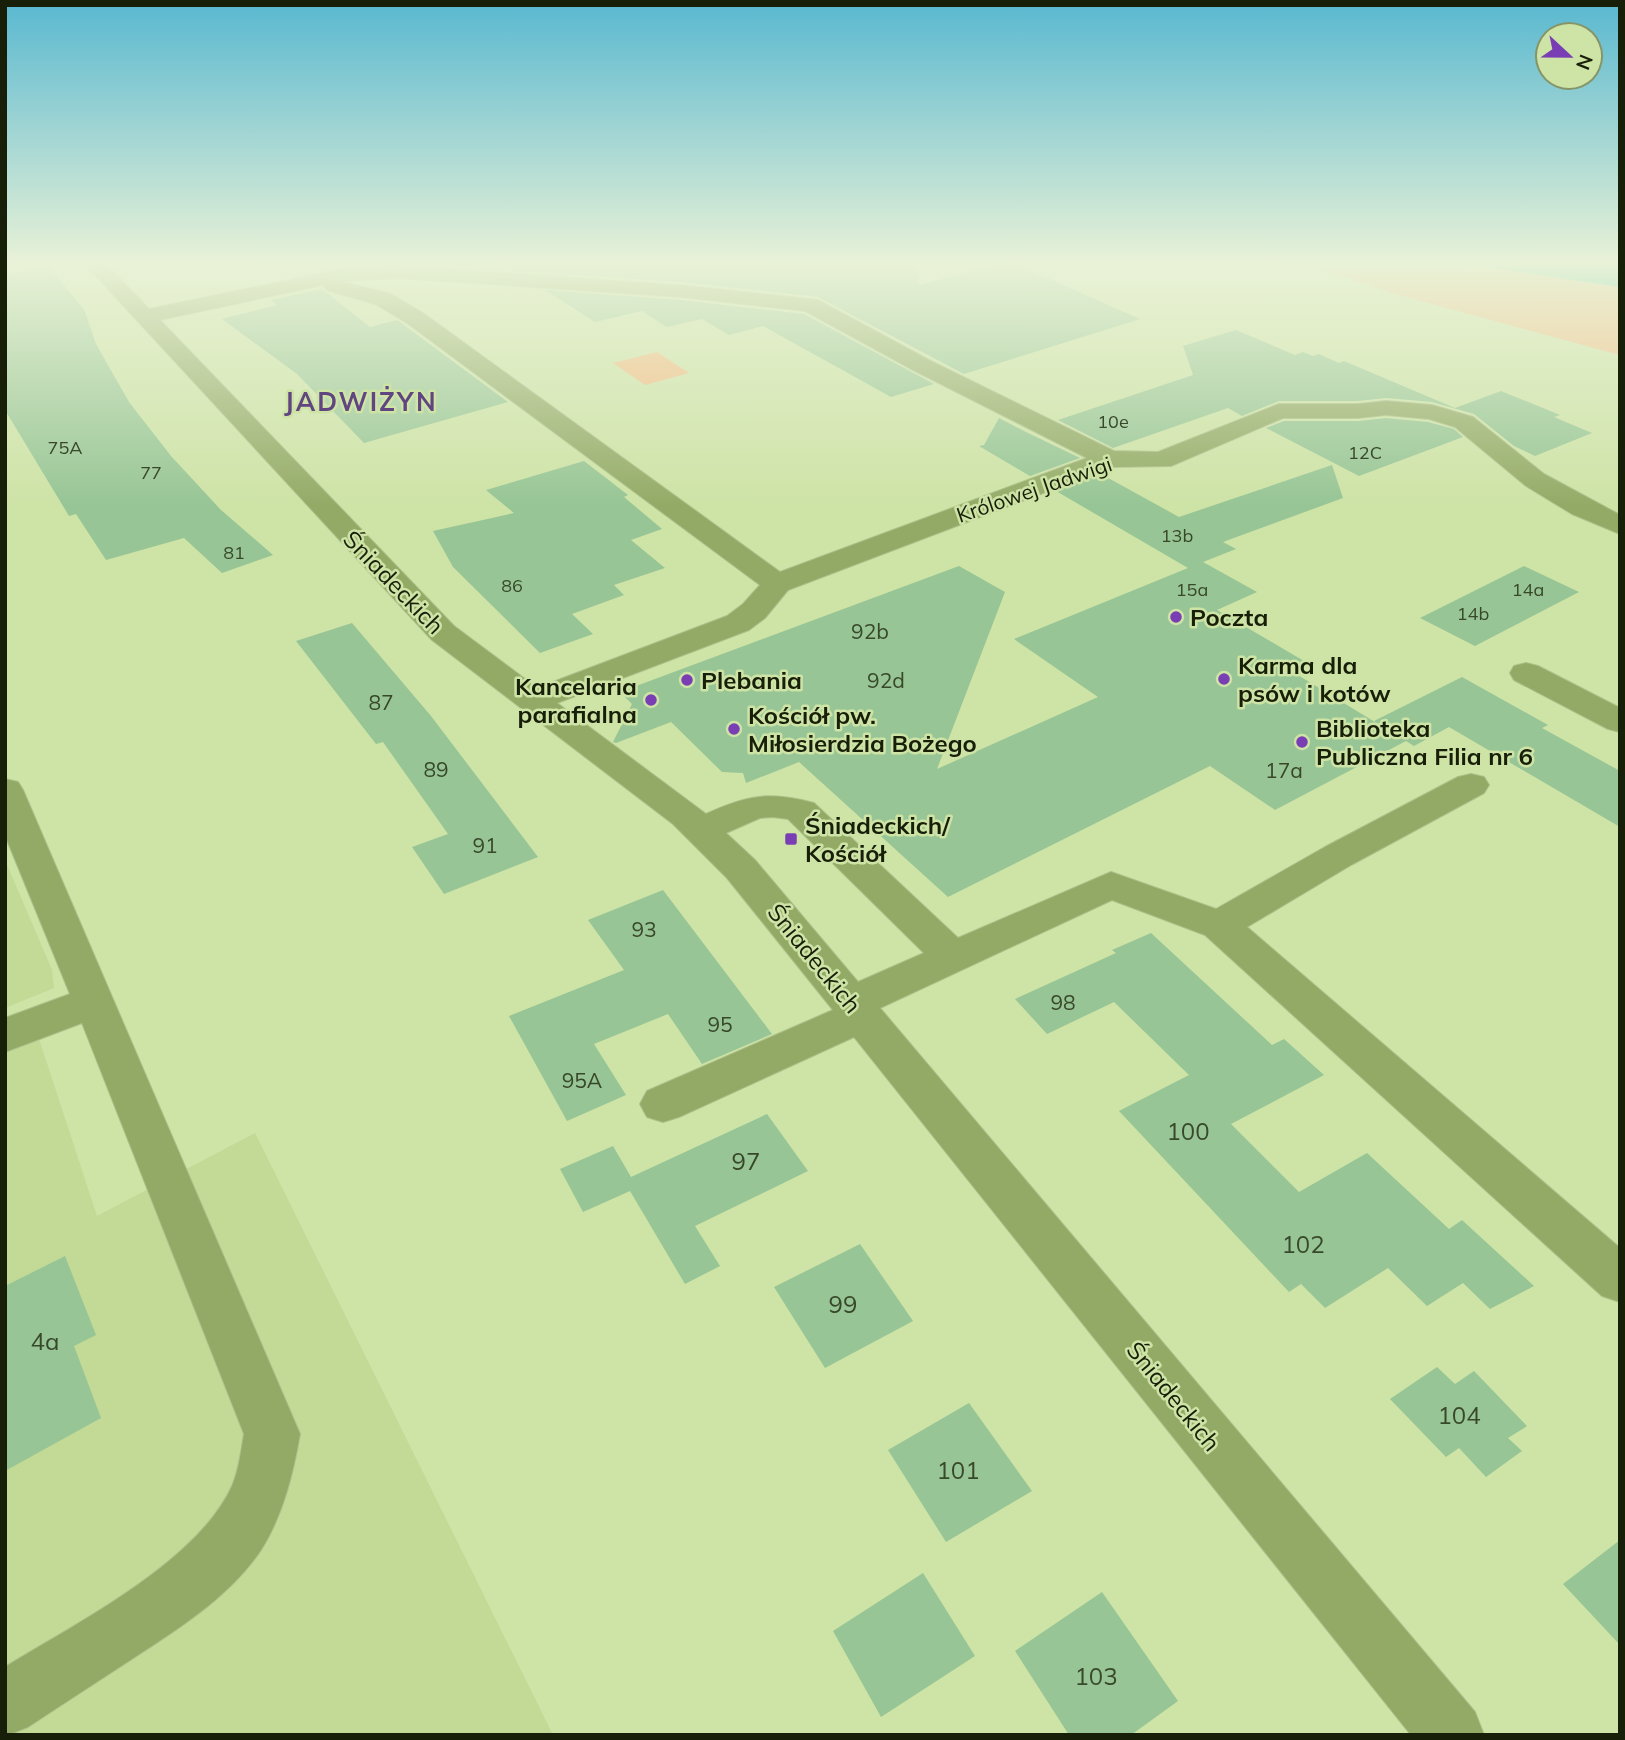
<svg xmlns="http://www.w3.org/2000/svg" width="1625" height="1740" viewBox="0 0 1625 1740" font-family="Mulish,sans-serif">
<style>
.built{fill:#c3d996}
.green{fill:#f6b77d}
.water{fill:#21bdad}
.building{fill:#97c595}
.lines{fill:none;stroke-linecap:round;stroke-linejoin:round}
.minor-casing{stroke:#adc08a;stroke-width:2}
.minor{fill:#93aa66;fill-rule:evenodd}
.poi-dot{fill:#7a3eb4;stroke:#cee3a6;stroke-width:2.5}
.labels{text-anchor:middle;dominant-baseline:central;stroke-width:5;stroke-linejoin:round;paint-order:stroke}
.far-number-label{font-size:18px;fill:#38482b}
.far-street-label{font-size:21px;fill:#181f08;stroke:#cee3a6}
.number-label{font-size:21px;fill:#38482b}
.street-label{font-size:24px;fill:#181f08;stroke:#cee3a6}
.poi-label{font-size:24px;font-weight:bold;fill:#181f08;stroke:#cee3a6;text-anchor:start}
.near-number-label{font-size:24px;fill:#38482b}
.far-district-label{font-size:26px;font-weight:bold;letter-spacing:2px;fill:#604581;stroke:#cee3a6}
</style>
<rect width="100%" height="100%" fill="#cee3a6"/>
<path class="built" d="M 338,263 L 614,263 L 543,280 L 345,267 Z
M 5,860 L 52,970 L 54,988 L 5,1008 Z
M 39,1039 L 97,1216 L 255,1133 L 553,1735 L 5,1735 L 5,1052 Z"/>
<path class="green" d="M 1304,263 L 1458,263 L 1620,287 L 1620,355 L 1391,293 Z
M 657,352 L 689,373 L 645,385 L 613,363 Z"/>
<path class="water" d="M 1458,263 L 1620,263 L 1620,287 Z"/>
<path class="building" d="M 500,263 L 917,263 L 919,285 L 1000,264 L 1006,267 L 1016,264 L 1140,319 L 964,374 L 818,297 L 681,282 L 514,271 Z
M 48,267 L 84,309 L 96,344 L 129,402 L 171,456 L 221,510 L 273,555 L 222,573 L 184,538 L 106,560 L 76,514 L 69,516 L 5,410 L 5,275 Z
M 322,289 L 370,327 L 397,320 L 404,325 L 508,402 L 364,443 L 297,374 L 222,319 L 277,305 L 271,300 Z
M 545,290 L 681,300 L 804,314 L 934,384 L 891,397 L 763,326 L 729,335 L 702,319 L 667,327 L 642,311 L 595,322 Z
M 1236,330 L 1295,355 L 1303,352 L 1313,356 L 1319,354 L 1339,363 L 1344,361 L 1455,408 L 1501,391 L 1560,415 L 1554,417 L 1592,433 L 1535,456 L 1514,446 L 1474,414 L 1432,402 L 1386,398 L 1358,401 L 1279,401 L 1242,416 L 1228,408 L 1113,448 L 1058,420 L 1193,375 L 1183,346 Z
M 999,418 L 1024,431 L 1080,458 L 1030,476 L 979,446 L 984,445 Z
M 1386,418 L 1428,422 L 1454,429 L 1463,437 L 1359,476 L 1266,428 L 1284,421 L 1358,421 Z
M 584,461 L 628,495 L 624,497 L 662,529 L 631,540 L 665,568 L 614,585 L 624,595 L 572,614 L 593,634 L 540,653 L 453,567 L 433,531 L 514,513 L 486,490 Z
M 1332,465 L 1343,498 L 1223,542 L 1236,549 L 1203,562 L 1257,592 L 1217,610 L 1304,661 L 1288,669 L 1406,741 L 1275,810 L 1210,766 L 948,897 L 799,762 L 746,783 L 743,773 L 722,772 L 671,722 L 616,743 L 613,742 L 632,704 L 620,692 L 959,566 L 1005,592 L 937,769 L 1098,697 L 1014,639 L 1188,568 L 1056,491 L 1101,474 L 1179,517 Z
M 1524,566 L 1579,592 L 1475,646 L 1420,618 Z
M 352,623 L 431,716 L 538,857 L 444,894 L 412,847 L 448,834 L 383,742 L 376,744 L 296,641 Z
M 1462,677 L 1548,725 L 1542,728 L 1620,771 L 1620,827 L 1449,727 L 1414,746 L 1374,721 Z
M 663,890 L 772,1034 L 702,1064 L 668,1014 L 594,1044 L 626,1095 L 567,1121 L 509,1016 L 624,970 L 588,920 Z
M 1151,933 L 1272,1045 L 1284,1039 L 1324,1075 L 1231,1124 L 1299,1192 L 1367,1153 L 1449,1229 L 1462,1220 L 1534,1286 L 1490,1309 L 1463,1283 L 1427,1306 L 1388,1268 L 1325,1308 L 1301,1284 L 1289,1292 L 1119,1111 L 1189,1075 L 1114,1002 L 1047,1034 L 1015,999 L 1116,953 L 1112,950 Z
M 767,1114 L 808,1171 L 695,1226 L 720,1266 L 685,1284 L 630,1191 L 583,1212 L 560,1169 L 613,1146 L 631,1177 Z
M 860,1244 L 913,1321 L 825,1368 L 774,1287 Z
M 65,1256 L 96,1335 L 74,1346 L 101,1418 L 5,1471 L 5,1286 Z
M 1437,1367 L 1455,1384 L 1474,1371 L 1527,1426 L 1508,1438 L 1522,1451 L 1486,1477 L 1459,1448 L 1446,1457 L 1390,1399 Z
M 969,1403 L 1032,1491 L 946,1542 L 888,1450 Z
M 1620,1540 L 1620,1645 L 1563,1584 Z
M 923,1573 L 975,1656 L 881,1717 L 833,1631 Z
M 1102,1592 L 1178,1701 L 1131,1735 L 1069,1735 L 1015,1651 Z"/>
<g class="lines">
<g class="minor-casing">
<path id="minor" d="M 84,263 L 105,263 L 149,309 L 351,267 L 398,266 L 681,285 L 818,300 L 929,360 L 1114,451 L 1158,452 L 1279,404 L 1358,404 L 1386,401 L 1432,405 L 1473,417 L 1544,474 L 1620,515 L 1620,534 L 1572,514 L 1526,486 L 1455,427 L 1429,419 L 1386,415 L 1358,418 L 1283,418 L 1171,466 L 1112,467 L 788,590 L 765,618 L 749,630 L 557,703 L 706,814 C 747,795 770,791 814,803 L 958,938 L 1111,872 L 1216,909 L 1325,847 L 1458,777 L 1471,774 L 1484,777 L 1489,785 L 1484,793 L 1351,865 L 1247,927 L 1620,1248 L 1620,1302 L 1602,1296 L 1205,935 L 1112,900 L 880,1008 L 1475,1712 L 1484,1735 L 1411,1735 L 854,1037 L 679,1117 L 663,1122 L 647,1117 L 640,1104 L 647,1091 L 833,1010 L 727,878 L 673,824 L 432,640 ZM 398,278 L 681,297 L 805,311 L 913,370 L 1087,458 L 780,572 L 423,313 L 391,294 L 340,281 ZM 323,285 L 326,290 L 375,304 L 407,323 L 760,585 L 743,604 L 727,616 L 537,688 L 454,626 L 160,320 ZM 773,817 L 788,819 L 924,953 L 858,982 L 755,860 L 726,833 L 760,818 Z
M 1526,663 L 1538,666 L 1620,708 L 1620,732 L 1608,729 L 1514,680 L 1510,673 L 1514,666 Z
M 5,779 L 18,782 L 23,790 L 300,1434 C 293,1474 283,1515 261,1550 C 230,1596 181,1627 135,1657 C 100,1680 64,1703 28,1727 L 8,1735 L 5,1735 L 5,1667 C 75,1624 198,1562 232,1486 C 239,1470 241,1451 244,1434 L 82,1023 L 5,1052 L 5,1018 L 70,994 L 5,835 Z"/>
</g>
<use href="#minor" class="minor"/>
</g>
<linearGradient id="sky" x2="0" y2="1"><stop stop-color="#58b8d0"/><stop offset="0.52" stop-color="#e9f2d7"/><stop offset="1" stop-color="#e9f2d7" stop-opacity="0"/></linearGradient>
<rect width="1625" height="506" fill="url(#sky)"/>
<g class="poi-dot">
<circle cx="1176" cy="617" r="7"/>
<circle cx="1224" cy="679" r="7"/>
<circle cx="687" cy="680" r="7"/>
<circle cx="651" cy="700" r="7"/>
<circle cx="734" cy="729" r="7"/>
<circle cx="1302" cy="742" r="7"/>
<rect x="784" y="832" width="14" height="14" rx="3.5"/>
</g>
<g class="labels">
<g class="far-number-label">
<text x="1113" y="421">10e</text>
<text x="65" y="447">75A</text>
<text x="1365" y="452">12C</text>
<text x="151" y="472">77</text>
<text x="1177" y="535">13b</text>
<text x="234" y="552">81</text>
<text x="512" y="585">86</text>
<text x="1192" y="589">15a</text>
<text x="1528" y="589">14a</text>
<text x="1473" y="613">14b</text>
</g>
<g class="far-street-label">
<text transform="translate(1034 489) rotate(-19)">Królowej Jadwigi</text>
</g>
<g class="number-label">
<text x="870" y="631">92b</text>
<text x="886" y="680">92d</text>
<text x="381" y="702">87</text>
<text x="436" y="769">89</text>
<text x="1284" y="770">17a</text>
<text x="485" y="845">91</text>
<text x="644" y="929">93</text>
<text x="1063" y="1002">98</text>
<text x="720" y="1024">95</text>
<text x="582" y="1080">95A</text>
</g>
<g class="street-label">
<text transform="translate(394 582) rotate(46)">Śniadeckich</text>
<text transform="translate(815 958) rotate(51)">Śniadeckich</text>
<text transform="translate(1174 1396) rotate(51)">Śniadeckich</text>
</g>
<g class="poi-label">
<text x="1190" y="617">Poczta</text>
<text x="1238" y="665">Karma dla<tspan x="1238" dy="28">psów i kotów</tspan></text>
<text x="701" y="680">Plebania</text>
<text x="637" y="686" text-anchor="end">Kancelaria<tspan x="637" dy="28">parafialna</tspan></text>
<text x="748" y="715">Kościół pw.<tspan x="748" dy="28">Miłosierdzia Bożego</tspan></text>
<text x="1316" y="728">Biblioteka<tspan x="1316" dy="28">Publiczna Filia nr 6</tspan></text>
<text x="805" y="825">Śniadeckich/<tspan x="805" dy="28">Kościół</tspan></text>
</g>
<g class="near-number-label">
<text x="1188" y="1131">100</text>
<text x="746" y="1161">97</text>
<text x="1303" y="1244">102</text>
<text x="843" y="1304">99</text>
<text x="45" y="1341">4a</text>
<text x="1459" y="1415">104</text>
<text x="958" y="1470">101</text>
<text x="1096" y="1676">103</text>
</g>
<g class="far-district-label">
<text x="361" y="401">JADWIŻYN</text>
</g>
</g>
<rect width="1625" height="1740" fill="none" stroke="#181f08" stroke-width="14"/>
<g transform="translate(1569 56) rotate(112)"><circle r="33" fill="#cee3a6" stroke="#859567" stroke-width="2"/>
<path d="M0-5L12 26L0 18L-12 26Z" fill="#7a3eb4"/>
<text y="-10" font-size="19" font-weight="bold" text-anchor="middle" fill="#181f08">N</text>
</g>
</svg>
